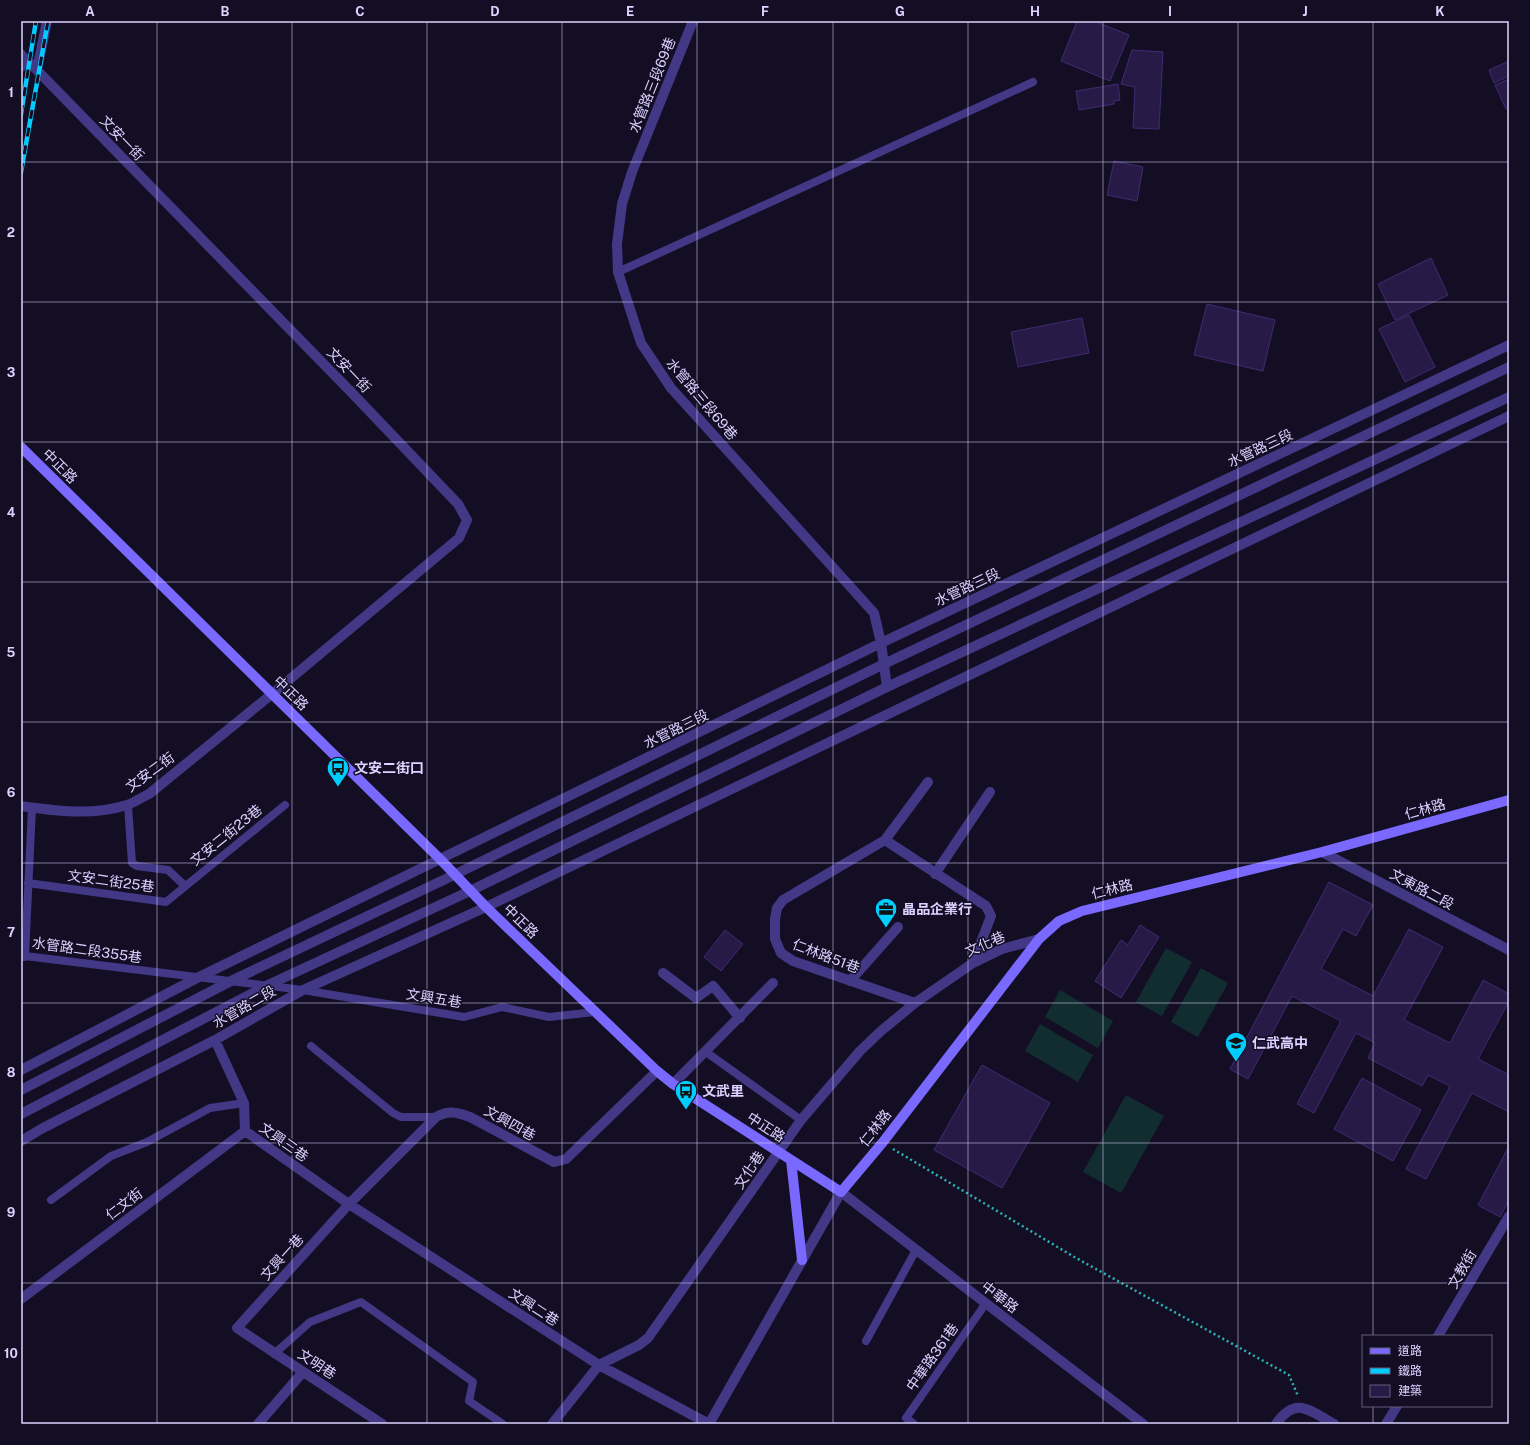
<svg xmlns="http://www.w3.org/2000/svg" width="1530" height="1445" viewBox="0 0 1530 1445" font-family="'Public Sans','Noto Sans TC',sans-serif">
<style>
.garden{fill:#112d2f}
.building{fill:#271a46;stroke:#402b72}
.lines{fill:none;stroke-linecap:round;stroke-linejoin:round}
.path{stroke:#2cb4b8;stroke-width:2.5;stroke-dasharray:2 3;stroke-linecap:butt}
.service{stroke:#423885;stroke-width:8}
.minor{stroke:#423885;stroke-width:10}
.tertiary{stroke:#423885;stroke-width:10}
.secondary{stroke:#7a69ff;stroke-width:10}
.rail-casing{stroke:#00ccfd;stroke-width:4.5}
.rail{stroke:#140e25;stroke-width:3;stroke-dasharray:9;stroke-linecap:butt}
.grid{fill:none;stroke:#dbd2ff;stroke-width:1;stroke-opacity:0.55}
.labels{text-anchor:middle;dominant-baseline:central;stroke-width:3;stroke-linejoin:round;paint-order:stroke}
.street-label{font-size:14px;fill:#dbd2ff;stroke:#140e25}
.poi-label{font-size:14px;font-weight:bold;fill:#dbd2ff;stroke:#140e25;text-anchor:start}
.neatline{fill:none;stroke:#dbd2ff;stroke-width:1.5}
.grid-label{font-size:13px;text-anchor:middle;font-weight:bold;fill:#dbd2ff}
</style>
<rect width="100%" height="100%" fill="#140e25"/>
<path class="garden" d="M 1166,948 L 1192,962 L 1162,1016 L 1136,1002 Z
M 1201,968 L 1228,983 L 1198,1037 L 1171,1022 Z
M 1060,990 L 1113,1021 L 1098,1048 L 1045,1017 Z
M 1040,1024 L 1093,1055 L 1078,1082 L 1025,1051 Z
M 1126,1095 L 1164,1116 L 1121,1193 L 1083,1172 Z"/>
<path class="building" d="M 1077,21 L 1094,21 L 1129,35 L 1110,81 L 1061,61 Z
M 1132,50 L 1163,52 L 1159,129 L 1133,128 L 1135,87 L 1121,84 Z
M 1509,61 L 1509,76 L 1494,83 L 1489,70 Z
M 1509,79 L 1509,107 L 1506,109 L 1495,85 Z
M 1118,84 L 1120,100 L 1114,101 L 1114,104 L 1079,110 L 1076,91 Z
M 1114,161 L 1143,167 L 1137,201 L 1107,195 Z
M 1431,258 L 1448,295 L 1395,320 L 1378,284 Z
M 1207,304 L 1275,320 L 1263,371 L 1194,355 Z
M 1409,315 L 1435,367 L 1405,382 L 1379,329 Z
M 1082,318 L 1089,353 L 1018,367 L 1011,332 Z
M 1329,882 L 1373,905 L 1356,936 L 1343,929 L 1321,969 L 1373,996 L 1409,929 L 1443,947 L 1404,1020 L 1450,1043 L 1483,980 L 1509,994 L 1509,1001 L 1478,1059 L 1509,1075 L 1509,1112 L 1472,1093 L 1426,1179 L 1406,1169 L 1450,1086 L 1428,1075 L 1422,1086 L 1368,1058 L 1375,1043 L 1356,1033 L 1314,1113 L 1297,1104 L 1341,1021 L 1292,996 L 1248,1079 L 1230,1069 Z
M 1140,925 L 1159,937 L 1121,998 L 1095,981 L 1121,940 L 1128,945 Z
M 725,930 L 743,944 L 721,971 L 704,957 Z
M 982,1065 L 1050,1103 L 1002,1188 L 934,1150 Z
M 1362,1078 L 1421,1110 L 1393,1161 L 1334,1129 Z
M 1509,1146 L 1509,1200 L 1500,1217 L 1478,1205 Z"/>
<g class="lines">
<path class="path" d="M 893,1149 L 1076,1258 L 1289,1375 L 1298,1396"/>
<path class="service" d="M 21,53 L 28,61
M 618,272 L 1033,82
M 128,805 L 132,863 L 137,866 L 168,870 L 184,885
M 32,808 L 25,956 L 303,990 L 464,1017 L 502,1007 L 549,1017 L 595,1012
M 28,883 L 166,902 L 285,805
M 311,1046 L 393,1113 L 401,1117 L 436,1117
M 706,1052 L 801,1120
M 51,1200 L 111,1156 L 147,1142 L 210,1108 L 244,1103
M 866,1341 L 916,1250
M 274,1354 L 310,1322 L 361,1302 L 473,1382 L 469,1401 L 503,1424
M 914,1424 L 906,1418 L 986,1303"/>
<path class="minor" d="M 693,21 L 632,172 L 622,204 L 617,244 L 618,272 L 641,343 L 671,388 L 874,613 L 881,643 L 887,687
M 21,67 L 28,61 L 353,394 L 458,504 L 467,520 L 459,538 L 272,694 L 149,794 C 142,797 134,803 127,805 C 92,816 56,811 21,806
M 37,70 L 47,21
M 885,840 L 928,782
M 1322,852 L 1509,950
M 935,874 L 990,792
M 21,956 L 25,956
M 663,973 L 696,998 L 713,986 L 740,1018
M 850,981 L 898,927
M 915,1003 L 793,961 L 781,953 L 775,939 L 775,919 L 777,908 L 783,900 L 885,840 L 986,906 L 991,916 L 973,963
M 215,1040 L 244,1103 L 245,1131 L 349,1204 L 599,1365 L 709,1424
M 21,1070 L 197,978 L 881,643 L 1509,345
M 673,1084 L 773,983
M 21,1141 L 43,1128 L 215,1040 L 303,990 L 486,907 L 1509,416
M 21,1299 L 245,1131
M 1438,1336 L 1509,1216
M 258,1424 L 303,1372
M 382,1424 L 237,1328 L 349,1204 L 436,1117 C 448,1110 456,1112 470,1117 L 554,1162 L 566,1159 L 657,1071
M 552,1424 L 599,1365 L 639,1345 L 648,1338 L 801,1120 L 860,1051 L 881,1031 L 915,1003 L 973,963 L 1002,949 L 1039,939
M 1386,1424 L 1397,1406"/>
<path class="tertiary" d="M 21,1090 L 231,981 L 454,875 L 884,664 L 1509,367
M 21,1114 L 268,985 L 470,891 L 887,687 L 1509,397
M 709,1424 L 841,1192 L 1143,1424
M 1276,1424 C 1296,1395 1310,1411 1334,1424"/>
<path class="secondary" d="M 21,447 L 441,860 L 486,907 L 657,1071 L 673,1084 L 841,1192 L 883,1142 L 1039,939 L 1059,921 L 1082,911 L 1322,852 L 1509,800
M 791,1160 L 802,1260"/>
<g class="rail-casing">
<path id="rail" d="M 21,114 L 36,21
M 21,172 L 48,21"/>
</g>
<use href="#rail" class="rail"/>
</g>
<path class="grid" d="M 157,21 L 157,1424M 292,21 L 292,1424M 427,21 L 427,1424M 562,21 L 562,1424M 697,21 L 697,1424M 833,21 L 833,1424M 968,21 L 968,1424M 1103,21 L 1103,1424M 1238,21 L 1238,1424M 1373,21 L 1373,1336M 21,162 L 1509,162M 21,302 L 1509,302M 21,442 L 1509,442M 21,582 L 1509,582M 21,722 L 1509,722M 21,863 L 1509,863M 21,1003 L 1509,1003M 21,1143 L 1509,1143M 21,1283 L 1509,1283M 1373,1406 L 1373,1424"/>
<defs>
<g id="bus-pin" transform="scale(1.15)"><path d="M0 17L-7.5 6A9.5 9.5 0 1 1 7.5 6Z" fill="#00ccfd" stroke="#140e25"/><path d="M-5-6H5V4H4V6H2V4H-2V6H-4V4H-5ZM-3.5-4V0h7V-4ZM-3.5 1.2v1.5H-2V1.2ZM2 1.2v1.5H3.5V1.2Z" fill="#111"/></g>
<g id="office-pin" transform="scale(1.15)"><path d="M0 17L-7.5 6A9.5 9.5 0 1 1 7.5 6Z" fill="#00ccfd" stroke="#140e25"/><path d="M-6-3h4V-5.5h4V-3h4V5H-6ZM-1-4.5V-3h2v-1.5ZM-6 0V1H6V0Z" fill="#111"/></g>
<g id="school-pin" transform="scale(1.15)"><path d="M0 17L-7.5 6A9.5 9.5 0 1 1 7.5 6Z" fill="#00ccfd" stroke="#140e25"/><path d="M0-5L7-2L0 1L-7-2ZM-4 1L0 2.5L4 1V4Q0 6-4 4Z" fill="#111"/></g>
</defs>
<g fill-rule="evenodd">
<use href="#bus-pin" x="338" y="768"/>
<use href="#office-pin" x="886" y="909"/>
<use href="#school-pin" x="1236" y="1043"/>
<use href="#bus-pin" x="686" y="1091"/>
</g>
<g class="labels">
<g class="street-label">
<text transform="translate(652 85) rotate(-68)">水管路三段69巷</text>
<text transform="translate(122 138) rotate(46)">文安一街</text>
<text transform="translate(349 370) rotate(46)">文安一街</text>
<text transform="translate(702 399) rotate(50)">水管路三段69巷</text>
<text transform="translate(1260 448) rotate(-25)">水管路三段</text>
<text transform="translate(60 466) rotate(45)">中正路</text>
<text transform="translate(967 587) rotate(-25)">水管路三段</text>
<text transform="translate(291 693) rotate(44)">中正路</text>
<text transform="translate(676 729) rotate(-26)">水管路三段</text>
<text transform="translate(150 772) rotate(-36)">文安二街</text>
<text transform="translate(1425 809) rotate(-16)">仁林路</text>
<text transform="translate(226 835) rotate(-39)">文安二街23巷</text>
<text transform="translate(111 881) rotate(8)">文安二街25巷</text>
<text transform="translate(1112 889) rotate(-14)">仁林路</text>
<text transform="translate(1422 889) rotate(28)">文東路二段</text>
<text transform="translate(521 921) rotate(44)">中正路</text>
<text transform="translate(985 944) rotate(-24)">文化巷</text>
<text transform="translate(87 950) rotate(8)">水管路二段355巷</text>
<text transform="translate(826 956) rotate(21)">仁林路51巷</text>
<text transform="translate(434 998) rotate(9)">文興五巷</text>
<text transform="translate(244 1007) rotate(-30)">水管路二段</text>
<text transform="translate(510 1123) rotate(29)">文興四巷</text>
<text transform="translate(766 1127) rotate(33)">中正路</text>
<text transform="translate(875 1128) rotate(-52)">仁林路</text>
<text transform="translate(284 1142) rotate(35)">文興三巷</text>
<text transform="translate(749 1170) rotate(-56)">文化巷</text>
<text transform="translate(124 1204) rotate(-37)">仁文街</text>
<text transform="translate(282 1257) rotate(-48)">文興一巷</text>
<text transform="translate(1462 1269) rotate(-60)">文教街</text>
<text transform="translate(1000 1297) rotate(37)">中華路</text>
<text transform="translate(534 1307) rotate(33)">文興二巷</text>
<text transform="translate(932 1357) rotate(-55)">中華路361巷</text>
<text transform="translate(317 1364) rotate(33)">文明巷</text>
</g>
<g class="poi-label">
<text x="354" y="768">文安二街口</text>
<text x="902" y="909">晶品企業行</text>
<text x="1252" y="1043">仁武高中</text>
<text x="702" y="1091">文武里</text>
</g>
</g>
<rect width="1530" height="1445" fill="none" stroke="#140e25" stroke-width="44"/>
<rect x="1362" y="1335" width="130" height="72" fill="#140e25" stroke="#645c7c"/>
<rect x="1370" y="1348" width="20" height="6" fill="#7a69ff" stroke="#645c7c"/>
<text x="1398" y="1355" font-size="12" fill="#dbd2ff">道路</text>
<rect x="1370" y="1368" width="20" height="6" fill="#00ccfd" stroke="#645c7c"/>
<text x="1398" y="1375" font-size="12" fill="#dbd2ff">鐵路</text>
<rect x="1370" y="1385" width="20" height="12" fill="#271a46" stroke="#645c7c"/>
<text x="1398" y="1395" font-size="12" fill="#dbd2ff">建築</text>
<rect x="22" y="22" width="1486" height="1401" class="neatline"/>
<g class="grid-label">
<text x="90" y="16">A</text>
<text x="225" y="16">B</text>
<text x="360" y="16">C</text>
<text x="495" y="16">D</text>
<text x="630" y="16">E</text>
<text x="765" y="16">F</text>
<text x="900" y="16">G</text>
<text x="1035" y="16">H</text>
<text x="1170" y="16">I</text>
<text x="1305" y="16">J</text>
<text x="1440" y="16">K</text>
<text x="11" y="97">1</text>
<text x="11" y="237">2</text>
<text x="11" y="377">3</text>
<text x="11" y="517">4</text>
<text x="11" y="657">5</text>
<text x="11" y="797">6</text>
<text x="11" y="937">7</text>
<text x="11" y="1077">8</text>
<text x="11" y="1217">9</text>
<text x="11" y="1358">10</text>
</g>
</svg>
